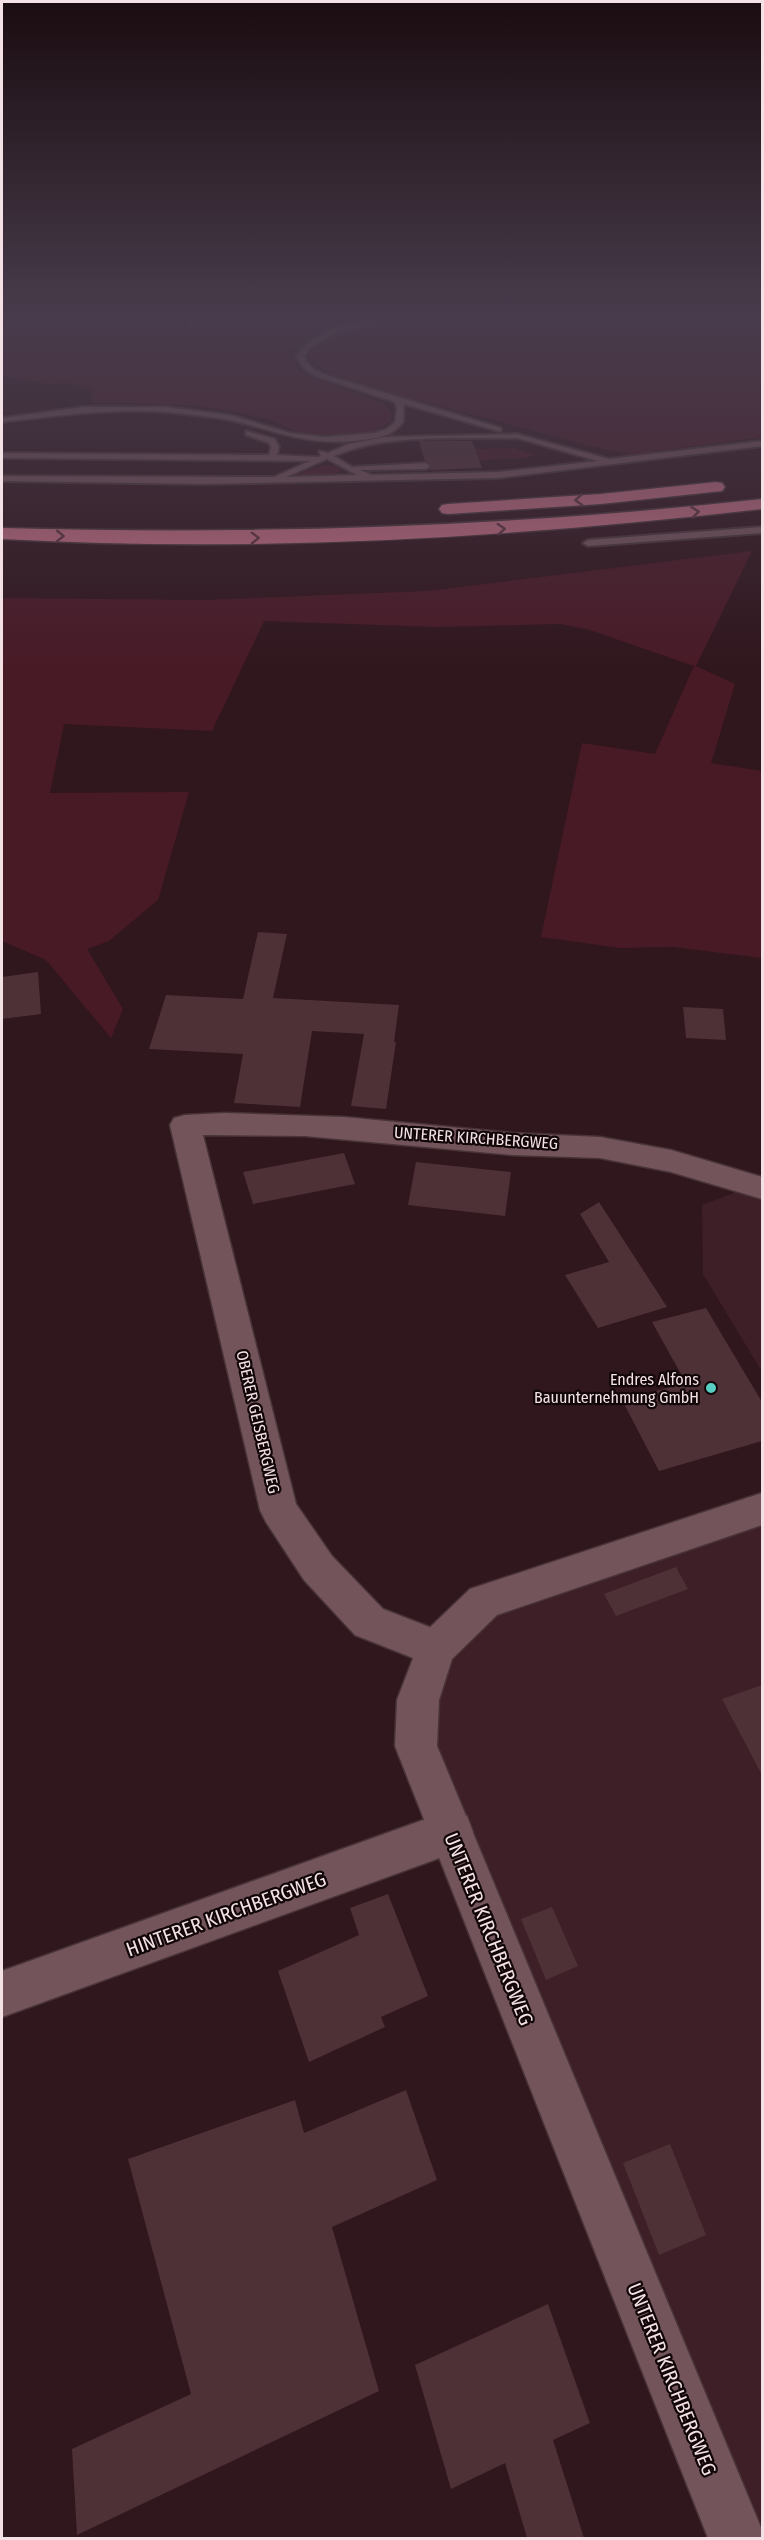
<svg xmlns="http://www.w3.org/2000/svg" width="764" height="2540" viewBox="0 0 764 2540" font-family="'Fira Sans Condensed',sans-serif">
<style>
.built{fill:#3f1f27}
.green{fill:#481a26}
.building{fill:#4e3137}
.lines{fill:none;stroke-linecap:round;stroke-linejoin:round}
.service-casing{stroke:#483438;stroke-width:4}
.minor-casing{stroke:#483438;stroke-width:3}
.tertiary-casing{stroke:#483438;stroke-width:3}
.motorway-casing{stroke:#483438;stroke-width:3}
.service{fill:#73545a;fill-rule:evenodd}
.minor{fill:#73545a;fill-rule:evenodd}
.tertiary{fill:#73545a;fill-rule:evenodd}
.motorway{fill:#bc6a7d;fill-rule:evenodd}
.oneway{stroke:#5e333d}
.poi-dot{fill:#57cec1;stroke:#110608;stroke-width:2}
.labels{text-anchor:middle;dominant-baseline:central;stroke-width:4.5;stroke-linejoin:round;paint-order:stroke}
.street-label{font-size:16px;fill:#f4e1e5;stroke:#110608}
.poi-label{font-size:16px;fill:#f4e1e5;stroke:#110608;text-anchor:end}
.near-street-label{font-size:20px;fill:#f4e1e5;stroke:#110608}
</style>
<rect width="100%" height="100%" fill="#30161d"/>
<path class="built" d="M 762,1182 L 762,1372 L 703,1274 L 702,1205 Z
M 762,1511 L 762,2538 L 737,2538 L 459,1857 L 418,1700 L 484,1602 Z"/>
<path class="green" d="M 222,315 L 385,315 C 345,322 318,328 284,352 C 293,359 294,367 304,374 L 385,404 L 392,414 L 391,421 L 371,433 L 327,436 L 298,432 L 268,419 L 224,410 L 187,405 L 93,402 L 92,390 L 66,382 L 48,384 L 2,376 L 2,325 L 166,325 Z
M 430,315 L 762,315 L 762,437 L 635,454 L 607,450 L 398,395 L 331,375 L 312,362 L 308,353 C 341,324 388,321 430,315 Z
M 514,448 L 535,455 L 523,458 L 479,460 L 475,449 Z
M 322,465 L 335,466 L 341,471 L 328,477 L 293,476 Z
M 752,551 L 696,666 L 735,684 L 711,763 L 762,771 L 762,958 L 673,947 L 620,948 L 541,937 L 582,743 L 655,754 L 694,666 L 590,630 L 561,624 L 437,627 L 264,621 L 212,731 L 64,724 L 50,793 L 189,792 L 158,900 L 109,941 L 87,949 L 123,1009 L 111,1038 L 46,960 L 2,941 L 2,598 L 205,600 L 428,591 Z"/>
<path class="building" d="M 419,441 L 472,441 L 482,468 L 428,470 L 432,466 L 425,461 Z
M 258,932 L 287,934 L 273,998 L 399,1005 L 394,1042 L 396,1042 L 386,1109 L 351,1106 L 364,1034 L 312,1031 L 300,1107 L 234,1103 L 243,1054 L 149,1049 L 166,995 L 243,999 Z
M 38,972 L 41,1014 L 2,1019 L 2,977 Z
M 683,1007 L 723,1009 L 726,1040 L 686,1038 Z
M 344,1153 L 355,1184 L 253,1204 L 243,1172 Z
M 416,1162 L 511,1172 L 505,1216 L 408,1205 Z
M 599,1202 L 667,1307 L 598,1328 L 565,1275 L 609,1262 L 580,1214 Z
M 706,1308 L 762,1402 L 762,1441 L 659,1471 L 622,1400 L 686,1383 L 652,1322 Z
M 676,1567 L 688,1589 L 616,1616 L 604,1594 Z
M 762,1685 L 762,1775 L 722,1699 Z
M 388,1894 L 428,1996 L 381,2017 L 385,2027 L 309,2062 L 278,1971 L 359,1935 L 350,1908 Z
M 552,1907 L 578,1966 L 546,1980 L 521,1919 Z
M 406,2090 L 437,2180 L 332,2227 L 379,2391 L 77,2535 L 72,2449 L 191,2394 L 128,2159 L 295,2100 L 304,2133 Z
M 670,2144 L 706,2235 L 659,2255 L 623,2163 Z
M 548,2304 L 590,2423 L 553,2440 L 584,2538 L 527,2538 L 505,2463 L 451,2489 L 415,2365 Z"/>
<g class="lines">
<g class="service-casing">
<path id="service" d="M 199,315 L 208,315 L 195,325 L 189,325 L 189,321 Z
M 395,315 L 414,315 L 335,333 L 309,348 L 304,357 C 309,368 318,372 329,376 L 501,428 L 501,432 L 404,404 L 403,422 C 393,436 379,438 363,440 C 306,447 280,431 229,420 C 208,416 186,414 165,412 C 110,408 56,416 2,422 L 2,418 L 83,407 L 165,407 L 230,415 L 290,433 L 325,437 L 375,433 L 387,429 L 395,422 L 397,409 L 395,402 L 315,376 L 304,369 L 296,357 C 317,325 360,320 395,315 Z
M 246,431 L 275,439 L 279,447 L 277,455 L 318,457 L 321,456 L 319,451 L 328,453 L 348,444 L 385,437 L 517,434 L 609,459 L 762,441 L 762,446 L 498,478 L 203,484 L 2,481 L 2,476 L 274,477 L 310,461 L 2,458 L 2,453 L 269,455 L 271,447 L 269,443 L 246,435 ZM 517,438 L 598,461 L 498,472 L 372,475 L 360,470 L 426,469 L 430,466 L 426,463 L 352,467 L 334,456 C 390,432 457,440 517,438 ZM 327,459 L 357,475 L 286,477 Z
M 762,527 L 762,533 L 588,546 L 583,543 L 588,540 Z"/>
</g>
<g class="minor-casing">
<path id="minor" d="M 225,1113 L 344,1117 L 512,1133 L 600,1137 L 671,1150 L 762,1177 L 762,1199 L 671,1172 L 600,1158 L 512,1155 L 305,1136 L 203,1135 L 296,1504 L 332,1556 L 383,1609 L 450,1635 L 456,1648 L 450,1661 L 436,1667 L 355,1635 L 304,1580 L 266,1522 L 260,1510 L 170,1125 L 174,1118 L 185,1115 Z
M 451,1810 L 467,1816 L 473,1832 L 467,1848 L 2,2017 L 2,1971 Z"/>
</g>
<g class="tertiary-casing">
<path id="tertiary" d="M 762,1493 L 762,1525 L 497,1615 L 452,1659 L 439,1700 L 437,1746 L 762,2530 L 762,2538 L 708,2538 L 395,1746 L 397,1700 L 422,1635 L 470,1589 Z"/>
</g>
<g class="motorway-casing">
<path id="motorway" d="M 716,482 L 722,483 L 725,487 L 722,491 L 601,504 L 448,514 L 442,513 L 439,509 L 442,505 L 448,504 L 601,494 Z
M 762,499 L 762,509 C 510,538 255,553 2,539 L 2,528 C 257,535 508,527 762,499 Z"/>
</g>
<use href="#service" class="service"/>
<use href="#minor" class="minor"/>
<use href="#tertiary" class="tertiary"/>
<use href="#motorway" class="motorway"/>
</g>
<defs><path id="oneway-chevron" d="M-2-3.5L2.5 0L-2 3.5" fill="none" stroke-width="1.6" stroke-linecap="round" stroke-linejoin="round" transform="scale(1.5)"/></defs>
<g class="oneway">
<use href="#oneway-chevron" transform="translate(579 500) rotate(176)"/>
<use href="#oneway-chevron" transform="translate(695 512) rotate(-6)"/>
<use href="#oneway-chevron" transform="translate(501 529) rotate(-3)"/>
<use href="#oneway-chevron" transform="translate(60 536) rotate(1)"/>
<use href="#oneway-chevron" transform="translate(255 538) rotate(-1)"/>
</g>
<linearGradient id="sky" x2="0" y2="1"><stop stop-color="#1a0c10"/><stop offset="0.47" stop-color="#483c4c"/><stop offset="1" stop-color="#483c4c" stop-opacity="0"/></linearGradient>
<rect width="764" height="671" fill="url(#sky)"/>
<circle class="poi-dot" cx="711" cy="1388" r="6"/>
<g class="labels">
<g class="street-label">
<text transform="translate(476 1138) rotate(4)">UNTERER KIRCHBERGWEG</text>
<text transform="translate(258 1422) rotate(77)">OBERER GEISBERGWEG</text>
</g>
<g class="poi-label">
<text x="699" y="1379">Endres Alfons<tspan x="699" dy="18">Bauunternehmung GmbH</tspan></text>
</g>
<g class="near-street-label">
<text transform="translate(226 1914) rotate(-20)">HINTERER KIRCHBERGWEG</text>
<text transform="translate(489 1929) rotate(68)">UNTERER KIRCHBERGWEG</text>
<text transform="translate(672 2379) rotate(68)">UNTERER KIRCHBERGWEG</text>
</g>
</g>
<rect width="764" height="2540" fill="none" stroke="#f4e1e5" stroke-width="6"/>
</svg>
